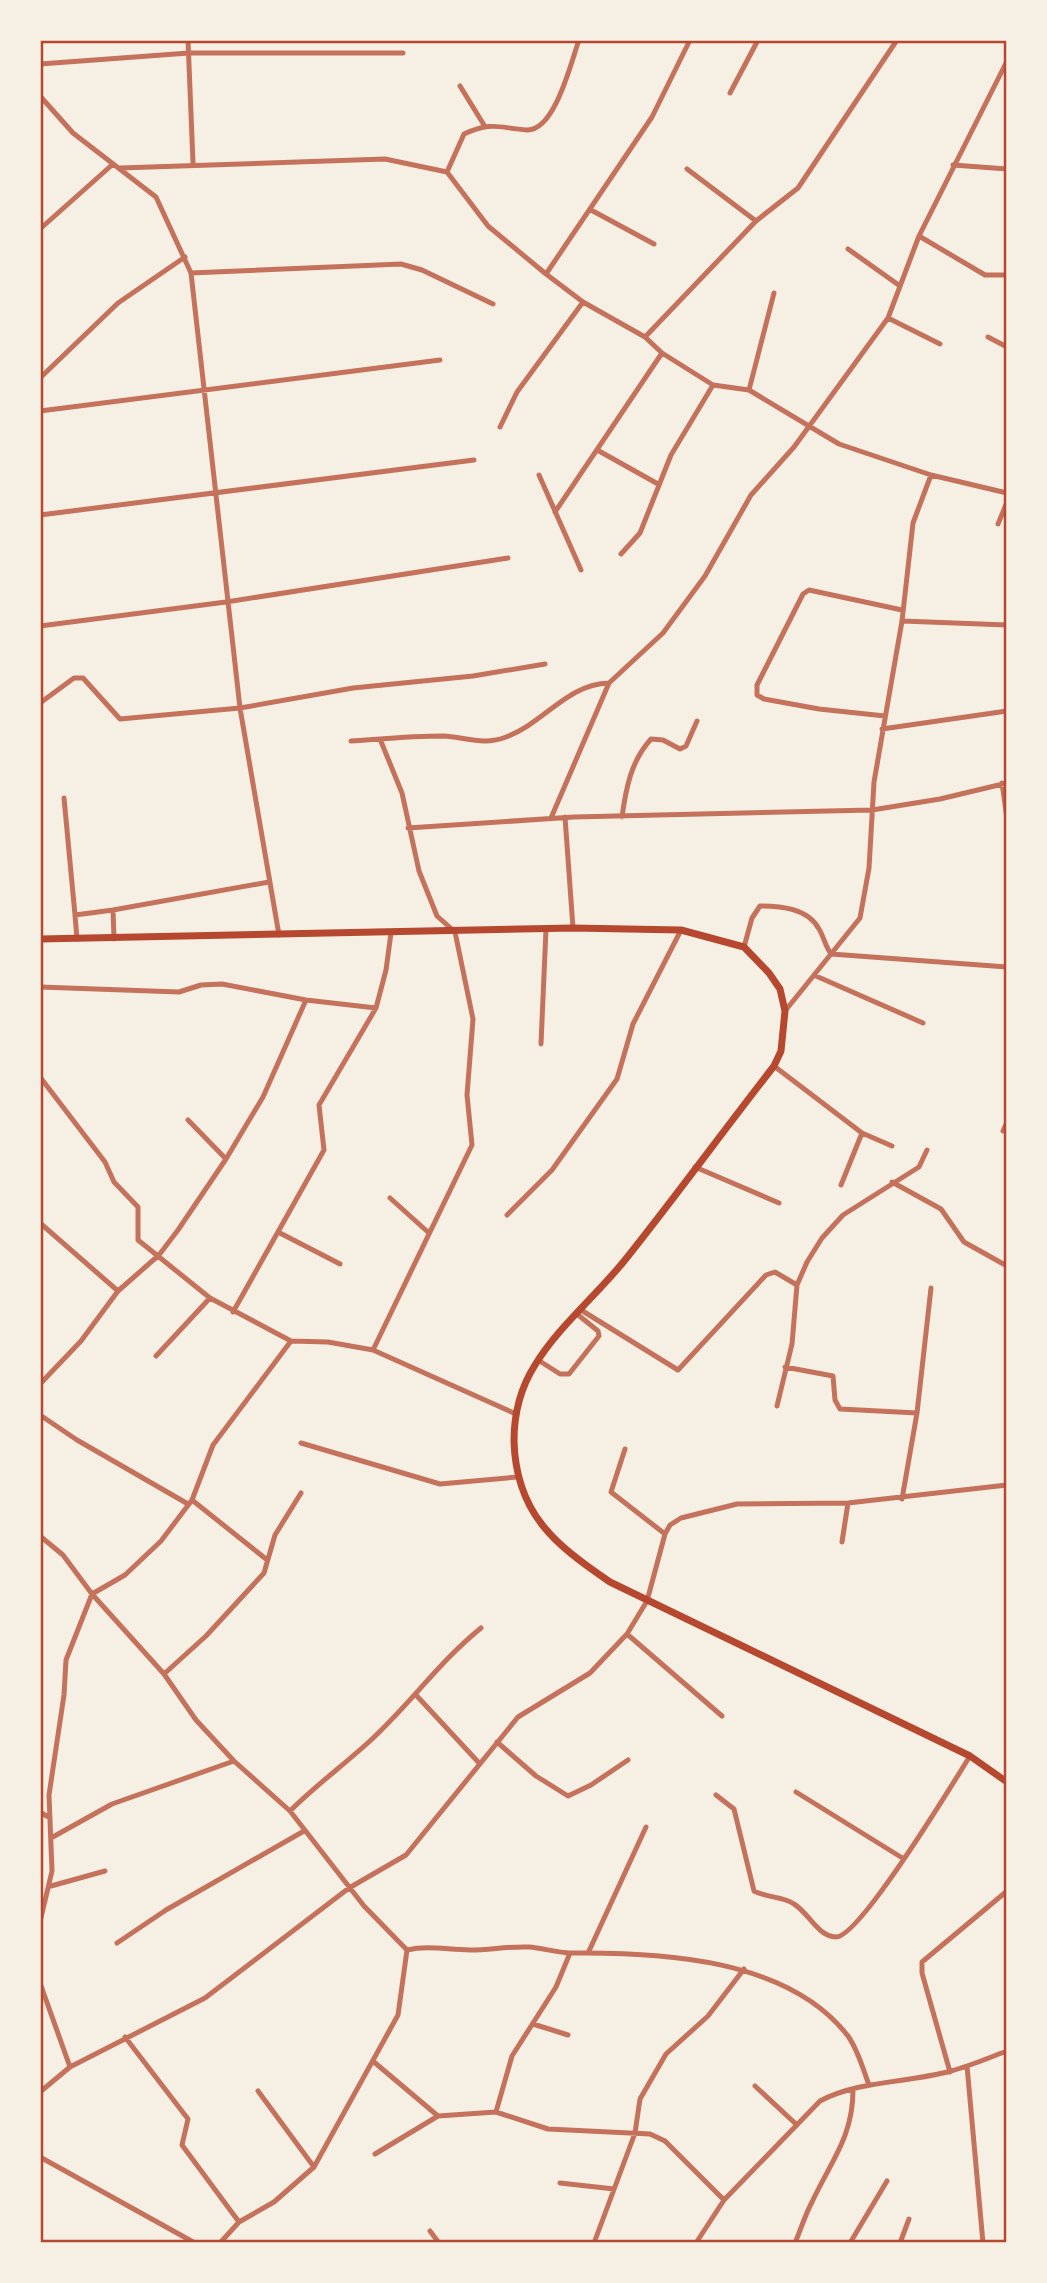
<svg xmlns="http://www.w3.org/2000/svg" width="1047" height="2283" viewBox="0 0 1047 2283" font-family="Poppins,sans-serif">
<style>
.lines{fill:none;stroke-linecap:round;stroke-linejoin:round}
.minor{stroke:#c5725c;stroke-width:5}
.secondary{stroke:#b5482f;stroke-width:7}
.neatline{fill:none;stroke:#b5482f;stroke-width:2.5}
</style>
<rect width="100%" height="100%" fill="#f6efe4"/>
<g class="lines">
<path class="minor" d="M 188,40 L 193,163
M 40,64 L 189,53 L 403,53
M 460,86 L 484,125
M 730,93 L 758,40
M 40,96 L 73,133 L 156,197 L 191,273 L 240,708 L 279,935
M 953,165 L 1007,169
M 120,168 L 385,159 L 447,172 L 488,226 L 546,274 L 583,302 L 645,337 L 662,353 L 713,385 L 749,390 L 839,444 L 931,475 L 1007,493
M 687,169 L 756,221
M 447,172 L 464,134 C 492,121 499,128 527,130 C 555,131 571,62 579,40
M 591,210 L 654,244
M 40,229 L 113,164
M 919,236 L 985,275 L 1007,275
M 848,249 L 900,286
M 191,273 L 401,264 L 422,270 L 493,304
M 546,274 L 652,117 L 690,40
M 888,318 L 940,344
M 645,337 L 756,221 L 798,188 L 897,40
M 988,337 L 1007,347
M 40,378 L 118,303 L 185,257
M 749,390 L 774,293
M 40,411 L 440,360
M 500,427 L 517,392 L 583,302
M 599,451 L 658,484
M 539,475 L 581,570
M 555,512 L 662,353
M 40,515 L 474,460
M 998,524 L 1007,502
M 621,554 L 640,533 L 671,455 L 713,385
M 902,621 L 1007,625
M 40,626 L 226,602 L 508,558
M 40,703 L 74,678 L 83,678 L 120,719 L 240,708 L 353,688 L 473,676 L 545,664
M 885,716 L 819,709 L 764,699 L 757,695 L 757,685 L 803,594 L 809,590 L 902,610
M 882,729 L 1007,711
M 351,741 C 381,739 412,736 443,736 C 465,737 484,746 506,737 C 544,723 567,684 609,683
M 1002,783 L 1007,819
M 64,798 L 75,915
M 565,817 L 573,928
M 622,817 C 626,788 631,761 651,739 L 663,740 L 680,749 L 686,746 L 697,721
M 551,818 L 609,683 L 663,633 L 705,576 L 751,495 L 794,447 L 888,318 L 919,236 L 1007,61
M 408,828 L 574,817 L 872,810 L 940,799 L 1007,783
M 77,939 L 75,915 L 113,910
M 114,939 L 113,910 L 269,882
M 744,947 L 752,918 L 760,906 C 780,906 808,908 819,929 C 824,937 825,946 831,954
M 831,954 L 1007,967
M 816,976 L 923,1023
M 40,987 L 179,992 L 201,985 L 222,984 L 306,1000 L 376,1008
M 785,1011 L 860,918 L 869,868 L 874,782 L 902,621 L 913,523 L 931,475
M 541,1044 L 546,929
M 774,1066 L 862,1133 L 892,1146
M 40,1077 L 105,1162 L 114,1182 L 138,1207 L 138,1240 L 210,1298 L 291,1341 L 328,1342 L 373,1350 L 516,1414
M 188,1120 L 226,1159
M 1003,1131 L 1007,1122
M 695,1167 L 779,1203
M 892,1182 L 941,1209 L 964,1242 L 1007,1266
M 841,1185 L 862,1133
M 390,1198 L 429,1233
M 507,1215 L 552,1170 L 617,1079 L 633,1024 L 681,930
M 40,1223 L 118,1291
M 278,1232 L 340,1264
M 581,1310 L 678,1370 L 766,1275 L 775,1272 L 797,1285
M 233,1312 L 324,1150 L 319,1105 L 376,1008 L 386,970 L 391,933
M 373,1350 L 472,1145 L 467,1095 L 473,1019 L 455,932 L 437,916 L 419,871 L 402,793 L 380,739
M 156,1356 L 210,1298
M 538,1360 L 560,1374 L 569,1374 L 599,1336 L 598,1331 L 577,1314
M 785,1367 L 833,1376 L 835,1400 L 840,1409 L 917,1413
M 40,1384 L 81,1341 L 118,1291 L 159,1255 L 178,1230 L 226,1159 L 263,1097 L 306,1000
M 777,1406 L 792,1344 L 797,1285 L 807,1262 L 822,1238 L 843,1215 L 919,1167 L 927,1150
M 40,1415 L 77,1440 L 188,1504
M 301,1443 L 440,1484 L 517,1477
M 625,1449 L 611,1492 L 665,1534
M 902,1499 L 917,1413 L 931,1288
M 192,1500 L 266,1559
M 40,1536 L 63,1555 L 92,1594 L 164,1674 L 196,1720 L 234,1761 L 290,1811 L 364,1906 L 407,1950
M 842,1542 L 848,1503
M 627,1634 L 722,1716
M 164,1674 L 206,1636 L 264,1573 L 275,1535 L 301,1493
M 416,1695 L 480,1764
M 497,1742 L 536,1776 L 568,1796 L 591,1785 L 628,1760
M 796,1792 L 904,1859
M 716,1795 L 734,1809 L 754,1891 C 767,1898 782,1896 794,1904 C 809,1913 817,1936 836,1937 C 860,1937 953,1783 970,1756
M 290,1811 C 316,1785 345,1764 371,1740 C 410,1704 440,1661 481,1628
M 40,1812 L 50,1818
M 51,1838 L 112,1804 L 234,1761
M 51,1886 L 105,1871
M 40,1922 L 52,1871 L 49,1795 L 64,1695 L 66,1660 L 92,1594 L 125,1575 L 161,1541 L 192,1500 L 213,1445 L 291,1341
M 117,1943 L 166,1910 L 304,1831
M 407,1950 C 428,1945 448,1950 470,1950 C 490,1950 509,1946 529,1947 C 543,1948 557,1953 571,1953 C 660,1952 788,1958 848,2036 C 858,2050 863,2069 869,2085
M 589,1951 L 646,1827
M 40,1983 L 70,2067
M 533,2024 L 568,2035
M 125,2037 L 188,2119 L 182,2145 L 239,2222
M 374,2062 L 438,2116
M 967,2066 L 983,2243
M 950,2072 L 922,1973 L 922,1962 L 1007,1891
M 755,2086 L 797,2125
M 258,2091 L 314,2167
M 40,2092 L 70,2067 L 205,1998 L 349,1888 L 406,1855 L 518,1717 L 590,1673 L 627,1634 L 647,1601 L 665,1534 L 670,1525 L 681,1518 L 737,1504 L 848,1503 L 1007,1485
M 496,2112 L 512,2056 L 556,1987 L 570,1953
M 375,2154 L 438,2116 L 496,2112 L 548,2129 L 650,2134 L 665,2141 L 724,2200
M 40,2157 L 195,2243
M 560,2183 L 614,2189
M 430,2231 L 439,2243
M 220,2243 L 239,2222 L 274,2202 L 314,2167 L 398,2015 L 407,1950
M 594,2243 L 635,2133 L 640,2099 L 666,2054 L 708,2016 L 744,1969
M 696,2243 L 724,2200 L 820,2101 C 860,2080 908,2083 951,2071 C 970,2066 988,2058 1007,2051
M 795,2243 C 801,2229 805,2215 812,2202 C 831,2161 853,2137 853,2090
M 850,2243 L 887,2181
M 900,2243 L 909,2219"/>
<path class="secondary" d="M 40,939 L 573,928 L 681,930 L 744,947 L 769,973 L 780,989 L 785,1011 L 781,1051 L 774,1066 C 724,1130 676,1196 625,1260 C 596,1296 559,1326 535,1365 C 521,1387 514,1414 514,1441 C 516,1513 554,1544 610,1582 L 970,1756 L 1007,1782"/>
</g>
<rect width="1047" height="2283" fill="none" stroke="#f6efe4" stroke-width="84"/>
<rect x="42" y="42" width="963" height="2199" class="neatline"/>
</svg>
